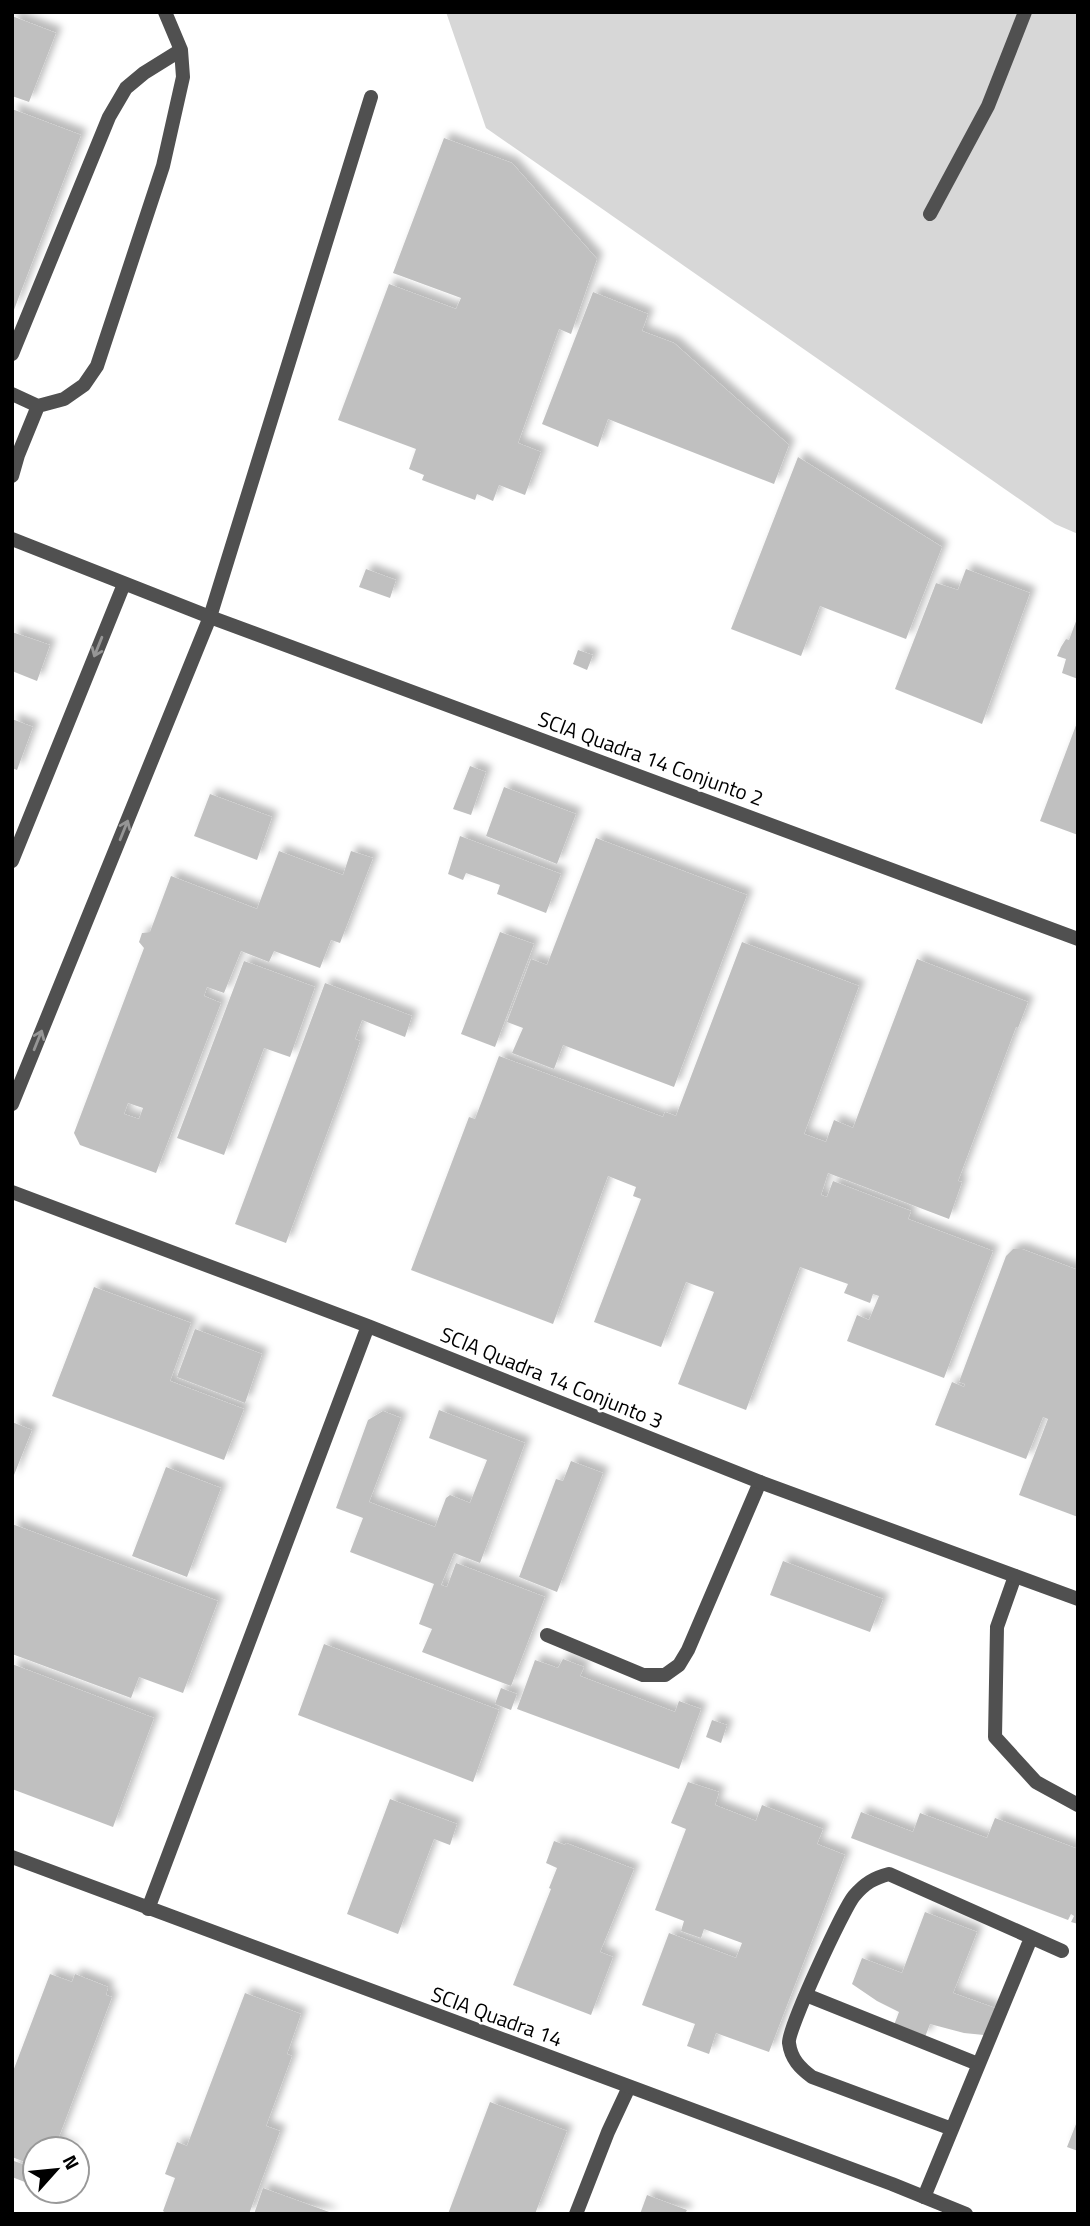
<svg xmlns="http://www.w3.org/2000/svg" width="1090" height="2226" viewBox="0 0 1090 2226" font-family="'Titillium Web',sans-serif">
<style>
.green{fill:#d7d7d7}
.building{fill:#c0c0c0;fill-rule:evenodd;filter:url(#shadow)}
.lines{fill:none;stroke-linecap:round;stroke-linejoin:round}
.service{stroke:#505050;stroke-width:14}
.minor{stroke:#505050;stroke-width:14}
.oneway{stroke:#969696}
.labels{text-anchor:middle;dominant-baseline:central;stroke-width:5;stroke-linejoin:round;paint-order:stroke}
.street-label{font-size:21px;fill:#000;stroke:#fff}
</style>
<defs>
<filter id="shadow"><feDropShadow dx="6" dy="-6" stdDeviation="3.5" flood-color="#0004"/></filter>
</defs>
<rect width="100%" height="100%" fill="#fff"/>
<path class="green" d="M 446,12 L 1078,12 L 1078,534 L 1055,524 L 486,128 Z"/>
<path class="building" d="M 12,16 L 56,33 L 29,102 L 12,96 Z
M 12,109 L 81,135 L 12,315 Z
M 444,138 L 512,163 L 597,259 L 571,334 L 559,329 L 518,443 L 541,452 L 525,495 L 499,485 L 493,501 L 477,494 L 475,500 L 422,480 L 424,475 L 409,469 L 416,449 L 338,420 L 389,284 L 456,309 L 461,298 L 393,273 Z
M 593,292 L 648,314 L 642,331 L 674,343 L 789,445 L 774,484 L 608,419 L 598,447 L 542,424 Z
M 798,457 L 942,547 L 906,639 L 820,606 L 801,656 L 731,629 Z
M 366,569 L 396,580 L 390,598 L 359,587 Z
M 966,569 L 1030,593 L 982,724 L 895,689 L 936,583 L 958,590 Z
M 1078,616 L 1078,679 L 1062,673 L 1066,659 L 1057,656 L 1061,647 L 1066,639 L 1069,640 Z
M 12,632 L 50,645 L 37,681 L 12,671 Z
M 578,650 L 593,655 L 587,670 L 573,664 Z
M 12,719 L 33,727 L 17,770 L 12,768 Z
M 1078,720 L 1078,835 L 1040,821 Z
M 470,766 L 486,772 L 471,815 L 453,809 Z
M 504,787 L 576,814 L 557,864 L 486,836 Z
M 210,794 L 272,817 L 257,860 L 194,836 Z
M 460,836 L 561,874 L 546,913 L 497,894 L 500,885 L 466,873 L 463,880 L 448,874 Z
M 596,838 L 747,895 L 674,1087 L 563,1045 L 554,1069 L 512,1053 L 523,1028 L 507,1022 L 531,959 L 547,965 Z
M 279,851 L 343,875 L 351,851 L 373,858 L 340,943 L 331,940 L 320,968 L 274,951 L 269,962 L 241,951 L 224,993 L 207,987 L 204,996 L 221,1003 L 156,1173 L 80,1145 L 74,1133 L 144,948 L 139,942 L 142,933 L 150,932 L 171,876 L 257,909 ZM 128,1103 L 143,1108 L 139,1119 L 124,1114 Z
M 500,932 L 534,944 L 495,1047 L 461,1034 Z
M 742,942 L 859,986 L 804,1134 L 826,1142 L 834,1120 L 853,1128 L 917,959 L 1028,1002 L 1018,1028 L 1016,1027 L 958,1181 L 962,1182 L 949,1219 L 828,1173 L 821,1195 L 827,1197 L 833,1181 L 911,1211 L 908,1219 L 993,1251 L 944,1378 L 847,1341 L 857,1315 L 869,1320 L 879,1296 L 873,1294 L 870,1303 L 844,1293 L 848,1284 L 800,1267 L 746,1410 L 678,1384 L 714,1292 L 686,1282 L 661,1347 L 594,1322 L 641,1199 L 633,1196 L 636,1187 L 608,1176 L 553,1324 L 411,1270 L 469,1117 L 475,1119 L 499,1056 L 663,1117 L 665,1112 L 676,1116 Z
M 244,961 L 315,987 L 290,1057 L 264,1048 L 224,1155 L 177,1138 Z
M 325,983 L 412,1016 L 405,1037 L 362,1020 L 355,1039 L 360,1041 L 345,1085 L 286,1243 L 235,1224 Z
M 1013,1249 L 1022,1249 L 1078,1270 L 1078,1517 L 1019,1495 L 1048,1419 L 1043,1417 L 1026,1459 L 935,1425 L 952,1382 L 964,1387 L 965,1384 L 959,1382 L 1006,1256 Z
M 94,1287 L 191,1323 L 170,1381 L 244,1409 L 224,1460 L 52,1396 Z
M 195,1329 L 262,1354 L 245,1403 L 177,1377 Z
M 439,1410 L 525,1443 L 480,1563 L 454,1553 L 441,1585 L 447,1587 L 456,1563 L 545,1597 L 511,1686 L 422,1652 L 432,1629 L 419,1624 L 434,1584 L 350,1552 L 363,1518 L 336,1508 L 368,1420 L 383,1411 L 401,1418 L 369,1502 L 435,1527 L 446,1498 L 450,1495 L 470,1503 L 487,1460 L 429,1438 Z
M 12,1422 L 32,1430 L 12,1480 Z
M 571,1461 L 603,1473 L 557,1592 L 519,1577 L 556,1479 L 563,1481 Z
M 166,1467 L 221,1488 L 187,1577 L 132,1556 Z
M 12,1524 L 218,1601 L 183,1693 L 139,1677 L 131,1698 L 12,1654 Z
M 783,1561 L 883,1599 L 870,1632 L 770,1595 Z
M 324,1644 L 499,1710 L 473,1782 L 298,1715 Z
M 563,1659 L 584,1667 L 580,1676 L 675,1712 L 679,1701 L 701,1709 L 679,1769 L 517,1709 L 535,1660 L 558,1668 Z
M 12,1664 L 154,1718 L 113,1827 L 12,1789 Z
M 501,1688 L 517,1694 L 511,1710 L 495,1704 Z
M 712,1720 L 727,1725 L 721,1743 L 706,1737 Z
M 688,1782 L 719,1792 L 715,1805 L 756,1821 L 762,1805 L 823,1829 L 817,1844 L 845,1855 L 769,2052 L 716,2033 L 709,2054 L 687,2046 L 695,2024 L 642,2005 L 669,1933 L 736,1958 L 742,1943 L 704,1929 L 701,1938 L 681,1931 L 684,1921 L 655,1910 L 686,1829 L 671,1823 Z
M 390,1799 L 457,1824 L 450,1845 L 434,1839 L 398,1934 L 347,1914 Z
M 861,1812 L 913,1832 L 920,1813 L 987,1838 L 995,1818 L 1078,1849 L 1078,1924 L 1071,1922 L 1074,1916 L 1071,1914 L 1068,1920 L 851,1838 Z
M 554,1841 L 565,1845 L 566,1843 L 634,1869 L 600,1952 L 613,1957 L 591,2015 L 513,1985 L 551,1889 L 549,1888 L 557,1868 L 546,1863 Z
M 925,1912 L 977,1932 L 953,1993 L 995,2008 L 984,2035 L 964,2033 L 930,2024 L 925,2037 L 894,2025 L 899,2012 L 877,2001 L 852,1984 L 862,1958 L 902,1973 Z
M 50,1974 L 72,1982 L 75,1974 L 108,1987 L 106,1995 L 112,1997 L 57,2142 L 76,2149 L 35,2149 L 35,2166 L 12,2157 L 12,2074 Z
M 245,1993 L 301,2014 L 287,2054 L 292,2056 L 266,2126 L 280,2131 L 249,2214 L 167,2214 L 163,2211 L 175,2178 L 165,2174 L 177,2142 L 187,2146 Z
M 490,2102 L 567,2131 L 535,2214 L 448,2214 Z
M 1078,2119 L 1078,2151 L 1067,2147 Z
M 14,2161 L 31,2167 L 30,2170 L 35,2172 L 35,2186 L 12,2177 Z
M 263,2188 L 332,2213 L 332,2214 L 254,2214 Z
M 647,2195 L 687,2210 L 685,2214 L 640,2214 Z"/>
<g class="lines">
<path class="service" d="M 12,354 L 109,117 L 126,88 L 144,73 L 181,50
M 12,394 L 38,406 L 64,399 L 84,385 L 97,366 L 163,166 L 183,77 L 181,50 L 165,12
M 12,476 L 18,455 L 38,406
M 210,617 L 371,97
M 1015,1576 L 997,1627 L 995,1737 L 1036,1782 L 1078,1805
M 547,1635 L 643,1675 L 665,1675 L 679,1665 L 688,1650 L 760,1482
M 806,1995 L 978,2064
M 952,2129 L 812,2077 C 800,2068 791,2059 789,2043 C 787,2030 844,1908 854,1896 C 865,1883 874,1878 889,1874 L 1062,1951
M 924,2197 L 1031,1938
M 576,2214 L 608,2132 L 629,2087"/>
<path class="minor" d="M 930,214 L 988,106 L 1025,12
M 12,539 L 210,617 L 1078,939
M 12,861 L 124,584
M 12,1104 L 210,617
M 12,1192 L 368,1326 L 760,1482 L 1078,1599
M 12,1857 L 892,2184 L 966,2214
M 148,1909 L 368,1326"/>
</g>
<defs><path id="oneway-shaft" d="M-6 0H5M1.5-3L5.5 0L1.5 3" fill="none" stroke-width="1.6" stroke-linecap="round" stroke-linejoin="round" transform="scale(1.75)"/></defs>
<g class="oneway">
<use href="#oneway-shaft" transform="translate(98 647) rotate(112)"/>
<use href="#oneway-shaft" transform="translate(124 830) rotate(-68)"/>
<use href="#oneway-shaft" transform="translate(38 1040) rotate(-68)"/>
</g>
<g class="labels">
<g class="street-label">
<text transform="translate(651 758) rotate(20)">SCIA Quadra 14 Conjunto 2</text>
<text transform="translate(552 1377) rotate(22)">SCIA Quadra 14 Conjunto 3</text>
<text transform="translate(497 2016) rotate(20)">SCIA Quadra 14</text>
</g>
</g>
<rect width="1090" height="2226" fill="none" stroke="#000000" stroke-width="28"/>
<g transform="translate(56 2170) rotate(63)"><circle r="33" fill="#ffffff" stroke="#999999" stroke-width="2"/>
<path d="M0-5L12 26L0 18L-12 26Z" fill="#000000"/>
<text y="-10" font-size="19" font-weight="bold" text-anchor="middle" fill="#000000">N</text>
</g>
</svg>
